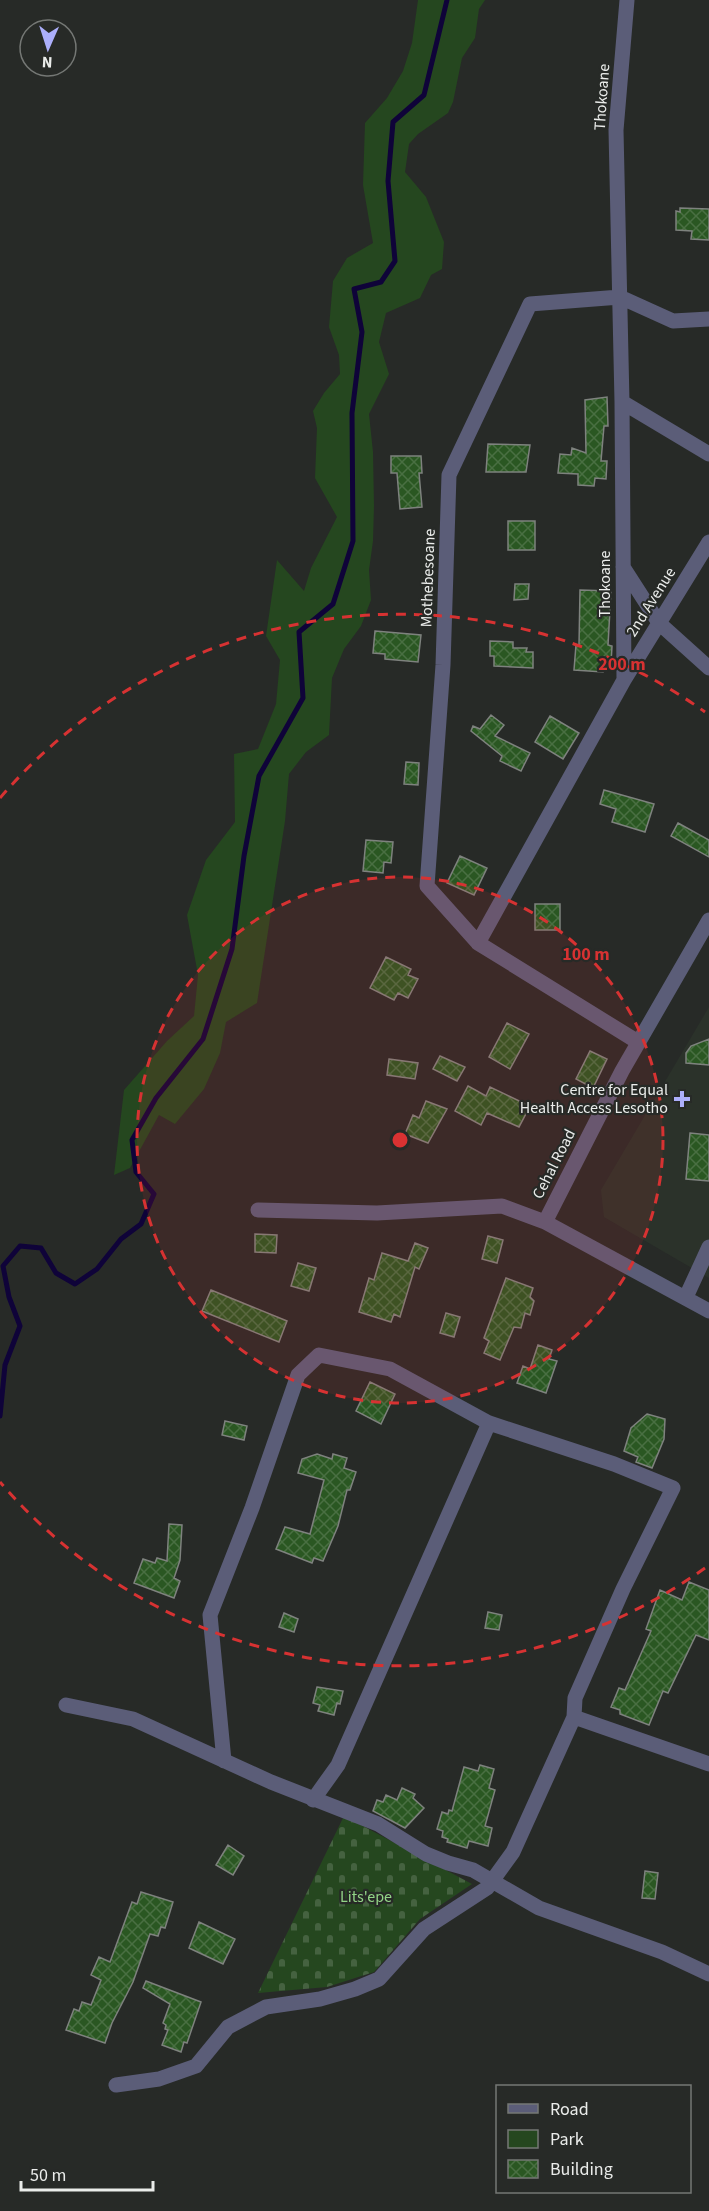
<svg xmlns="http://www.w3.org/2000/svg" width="709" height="2211" viewBox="0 0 709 2211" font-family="'Source Sans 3',sans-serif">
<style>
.built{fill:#2b322a}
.green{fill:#25471f}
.cemetery{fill:url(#cemetery-stones)}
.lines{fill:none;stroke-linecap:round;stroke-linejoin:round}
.stream{stroke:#0f0339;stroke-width:5}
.building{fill:url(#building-cross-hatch);stroke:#7e827e;stroke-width:1.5}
.minor{stroke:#5b5d78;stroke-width:15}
.ring{fill:none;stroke:#d73232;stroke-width:3;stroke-dasharray:10 8}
.poi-dot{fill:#acaffb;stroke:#272a27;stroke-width:2}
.labels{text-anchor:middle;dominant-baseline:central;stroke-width:4.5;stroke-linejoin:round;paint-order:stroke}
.street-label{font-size:16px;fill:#eaecea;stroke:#272a27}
.poi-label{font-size:16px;fill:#eaecea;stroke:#272a27;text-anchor:end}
.park-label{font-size:16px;fill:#93d587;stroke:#272a27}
.centre{fill:#d73232;stroke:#272a27;stroke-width:3}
.ring-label{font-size:18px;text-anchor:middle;font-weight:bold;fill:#d73232;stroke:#272a27;stroke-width:4.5;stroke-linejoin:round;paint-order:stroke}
</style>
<defs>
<pattern id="cemetery-stones" width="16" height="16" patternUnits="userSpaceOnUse" patternTransform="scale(1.5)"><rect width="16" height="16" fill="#25471f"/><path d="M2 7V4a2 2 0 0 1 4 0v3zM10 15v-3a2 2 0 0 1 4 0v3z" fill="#456240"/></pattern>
<pattern id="building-cross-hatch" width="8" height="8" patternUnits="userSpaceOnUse" patternTransform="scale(1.5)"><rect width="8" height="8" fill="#2a5722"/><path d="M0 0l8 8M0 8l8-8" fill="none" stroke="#496f42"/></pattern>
</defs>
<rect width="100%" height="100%" fill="#272a27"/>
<path class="built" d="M 709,1007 L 709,1278 L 604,1217 L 601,1190 Z"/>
<path class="green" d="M 418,0 L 485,0 L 479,9 L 475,38 L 462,58 L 453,102 L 448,113 L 418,134 L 409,144 L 405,172 L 426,197 L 444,242 L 442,269 L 431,275 L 420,298 L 386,313 L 379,342 L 389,374 L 369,414 L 373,452 L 374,506 L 373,541 L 369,570 L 371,600 L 361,626 L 344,649 L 332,678 L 329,735 L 306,752 L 289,774 L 285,821 L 257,1003 L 226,1022 L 220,1053 L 204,1089 L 175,1124 L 159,1115 L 130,1168 L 114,1175 L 124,1090 L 167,1041 L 194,1016 L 198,975 L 187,915 L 206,860 L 235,822 L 234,754 L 258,749 L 276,704 L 280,660 L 266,636 L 277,560 L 304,591 L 311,568 L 337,517 L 315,478 L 317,428 L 313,411 L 324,393 L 340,374 L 339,355 L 329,327 L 333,281 L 347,258 L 373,243 L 363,185 L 365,123 L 387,98 L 403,71 L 412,43 Z"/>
<path class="cemetery" d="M 344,1816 L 472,1884 L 420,1919 L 374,1972 L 327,1987 L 258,1993 Z"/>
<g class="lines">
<path class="stream" d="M 0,1416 L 5,1365 L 20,1326 L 9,1297 L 3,1266 L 20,1246 L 41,1248 L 56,1273 L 75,1284 L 97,1269 L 121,1239 L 141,1224 L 154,1194 L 136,1172 L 132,1140 L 156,1098 L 203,1039 L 232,949 L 244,856 L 259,776 L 303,698 L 299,632 L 333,604 L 353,541 L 352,413 L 362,332 L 354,289 L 381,282 L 395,261 L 388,181 L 393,122 L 424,95 L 447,0"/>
</g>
<path class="building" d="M 680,208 L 709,209 L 709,240 L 691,239 L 692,231 L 676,230 L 676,211 L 680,212 Z
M 607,397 L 608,426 L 604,426 L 601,461 L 607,461 L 606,479 L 595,478 L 594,486 L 578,485 L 578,474 L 558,473 L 560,454 L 571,455 L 572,448 L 586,453 L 585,400 Z
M 488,444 L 530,445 L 526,472 L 486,472 Z
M 391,456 L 421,456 L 422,473 L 419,473 L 422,507 L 400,509 L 397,473 L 391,473 Z
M 508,521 L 535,521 L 535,550 L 508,550 Z
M 515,584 L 529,584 L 528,599 L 514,600 Z
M 580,590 L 611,591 L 608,645 L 612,646 L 611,663 L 603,663 L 603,672 L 574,670 L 576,645 L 579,645 Z
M 375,631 L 421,635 L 418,662 L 385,659 L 385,654 L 373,653 Z
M 490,641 L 513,642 L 513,648 L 527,648 L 526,652 L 533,652 L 533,668 L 494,666 L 494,656 L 490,656 Z
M 491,715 L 504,725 L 495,736 L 530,753 L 521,771 L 500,761 L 502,756 L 471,731 L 473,726 L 480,729 Z
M 550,716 L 579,733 L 563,759 L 535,742 Z
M 406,762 L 419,763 L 418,785 L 404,784 Z
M 604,790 L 654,804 L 645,832 L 612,822 L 616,809 L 600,804 Z
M 678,823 L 709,840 L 709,857 L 671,836 Z
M 366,840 L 393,842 L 391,863 L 384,862 L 383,873 L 363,871 Z
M 460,856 L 487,868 L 474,895 L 447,883 Z
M 535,904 L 560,904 L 560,930 L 535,930 Z
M 386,957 L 411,969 L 408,975 L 418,979 L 408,998 L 398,993 L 394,1000 L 370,988 Z
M 507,1023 L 529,1034 L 510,1069 L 489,1057 Z
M 709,1039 L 709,1065 L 686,1063 L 686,1053 L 691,1046 Z
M 590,1051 L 607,1059 L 593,1088 L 576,1079 Z
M 440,1056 L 465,1067 L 457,1081 L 433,1069 Z
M 389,1059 L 418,1063 L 415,1079 L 387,1075 Z
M 468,1086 L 486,1096 L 490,1087 L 530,1106 L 519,1127 L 487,1113 L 481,1125 L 455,1111 Z
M 426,1101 L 447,1109 L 428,1143 L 405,1134 L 413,1115 L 419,1118 Z
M 690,1133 L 709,1135 L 709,1181 L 686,1179 Z
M 255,1234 L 277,1235 L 276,1253 L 255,1252 Z
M 488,1236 L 503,1240 L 497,1263 L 482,1259 Z
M 415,1243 L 428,1248 L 419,1269 L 415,1267 L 400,1317 L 394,1314 L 391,1322 L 359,1312 L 369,1278 L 374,1280 L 382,1253 L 408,1261 Z
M 298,1263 L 316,1268 L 309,1291 L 291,1286 Z
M 506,1278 L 533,1288 L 530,1297 L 534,1301 L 530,1315 L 525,1313 L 521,1328 L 514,1327 L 500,1360 L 484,1353 L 489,1341 L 484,1338 Z
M 211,1290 L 287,1321 L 279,1342 L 202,1311 Z
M 446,1313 L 460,1317 L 454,1337 L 440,1333 Z
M 538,1345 L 552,1350 L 549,1359 L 557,1361 L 546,1393 L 517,1383 L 523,1366 L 530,1369 Z
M 370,1382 L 395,1394 L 381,1424 L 356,1411 Z
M 647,1414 L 665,1419 L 664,1439 L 652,1468 L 636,1462 L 638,1457 L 624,1451 L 631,1428 Z
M 225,1421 L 247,1426 L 244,1440 L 222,1435 Z
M 317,1454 L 332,1459 L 333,1454 L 347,1458 L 344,1468 L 356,1472 L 350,1490 L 347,1490 L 338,1526 L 323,1561 L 314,1558 L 312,1563 L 276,1549 L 285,1527 L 310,1534 L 324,1480 L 298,1473 L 302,1459 Z
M 169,1524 L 182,1525 L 180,1560 L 174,1578 L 180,1581 L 174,1598 L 134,1583 L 143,1559 L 155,1563 L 157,1558 L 167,1561 Z
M 689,1582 L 709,1590 L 709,1640 L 696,1635 L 668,1693 L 663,1691 L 649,1725 L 620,1714 L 620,1710 L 611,1707 L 619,1688 L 625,1690 L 651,1631 L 646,1629 L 660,1590 L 682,1600 Z
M 488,1612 L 502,1615 L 499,1630 L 485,1628 Z
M 284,1613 L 298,1619 L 294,1632 L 279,1627 Z
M 317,1687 L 343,1691 L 340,1704 L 337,1703 L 334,1715 L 318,1711 L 320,1705 L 313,1703 Z
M 480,1765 L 494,1769 L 489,1788 L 495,1790 L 485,1826 L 492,1828 L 488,1846 L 469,1841 L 467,1848 L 447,1842 L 448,1839 L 442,1837 L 443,1831 L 437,1829 L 442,1812 L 448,1814 L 449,1810 L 452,1811 L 464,1767 L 478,1771 Z
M 402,1788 L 415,1794 L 413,1798 L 424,1808 L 405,1828 L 373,1811 L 377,1800 L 383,1802 L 386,1795 L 397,1800 Z
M 228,1845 L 244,1856 L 233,1875 L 216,1865 Z
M 645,1871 L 658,1873 L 655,1899 L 642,1898 Z
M 141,1892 L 173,1902 L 165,1928 L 161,1927 L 158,1936 L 150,1934 L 133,1982 L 112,2023 L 105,2043 L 66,2030 L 74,2009 L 79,2011 L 82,2002 L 91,2005 L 101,1980 L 91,1975 L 99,1957 L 110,1962 L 132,1902 L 137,1904 Z
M 199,1922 L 235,1939 L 223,1964 L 189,1948 Z
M 146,1981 L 201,2002 L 187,2043 L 184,2042 L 181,2052 L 162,2045 L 168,2030 L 165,2029 L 166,2025 L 163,2023 L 170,2004 L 143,1988 Z"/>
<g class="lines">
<path class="minor" d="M 627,0 L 616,130 L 622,402 L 624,680 L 478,943 L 638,1042
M 622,402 L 709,454
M 623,567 L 659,623 L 709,668
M 624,680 L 709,542
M 709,920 L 622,1071 L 545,1222 L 709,1311
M 478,943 L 427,886 L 443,665 L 449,475 L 530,304 L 620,297 L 673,321 L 709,319
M 258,1210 L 377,1213 L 502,1206 L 545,1222
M 686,1297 L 709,1247
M 66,1705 L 133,1719 L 271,1782 L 378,1824 L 426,1854 L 448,1863 L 473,1870 L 539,1908 L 662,1952 L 709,1974
M 574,1717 L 709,1764
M 313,1800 L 338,1765 L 489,1423
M 116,2085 L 159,2079 L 196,2066 L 228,2027 L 266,2007 L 320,1999 L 355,1989 L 379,1979 L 424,1929 L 487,1888 L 513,1852 L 574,1717 L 575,1698 L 623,1589 L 673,1488 L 614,1464 L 489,1423 L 390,1369 L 319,1355 L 298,1375 L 252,1508 L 210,1615 L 224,1761"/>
</g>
<circle cx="400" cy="1140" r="263" fill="#d73232" fill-opacity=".12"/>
<g class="ring">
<circle cx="400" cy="1140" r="263"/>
<path d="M705 1568A526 526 0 0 1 0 1482M0 798A526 526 0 0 1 705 712"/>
</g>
<path class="poi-dot" d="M679 1090h6v6h6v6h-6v6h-6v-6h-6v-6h6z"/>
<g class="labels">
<g class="street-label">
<text transform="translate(602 97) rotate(-86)">Thokoane</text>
<text transform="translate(428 578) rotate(-88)">Mothebesoane</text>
<text transform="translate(605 584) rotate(-90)">Thokoane</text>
<text transform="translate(651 602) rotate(-58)">2nd Avenue</text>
<text transform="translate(554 1164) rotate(-63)">Cehal Road</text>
</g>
<g class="poi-label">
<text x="668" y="1090">Centre for Equal<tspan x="668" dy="18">Health Access Lesotho</tspan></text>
</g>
<g class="park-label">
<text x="366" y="1897">Lits'epe</text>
</g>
</g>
<circle cx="400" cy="1140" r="9" class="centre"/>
<g class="ring-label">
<text x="622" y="670">200 m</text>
<text x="586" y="960">100 m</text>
</g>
<rect x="496" y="2085" width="195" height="108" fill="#272a27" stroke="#757875" stroke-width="1.5"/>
<rect x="508" y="2104" width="30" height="9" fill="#5b5d78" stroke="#757875" stroke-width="1.5"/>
<text x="550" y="2115" font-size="18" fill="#eaecea">Road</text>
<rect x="508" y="2130" width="30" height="18" fill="#25471f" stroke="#757875" stroke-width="1.5"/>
<text x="550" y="2145" font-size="18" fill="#eaecea">Park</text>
<rect x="508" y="2160" width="30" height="18" fill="url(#building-cross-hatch)" stroke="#757875" stroke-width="1.5"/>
<text x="550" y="2175" font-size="18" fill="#eaecea">Building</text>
<g transform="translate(48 48) rotate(183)"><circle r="28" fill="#272a27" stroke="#757875" stroke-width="1.5"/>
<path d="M0-4.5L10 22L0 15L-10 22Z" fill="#acaffb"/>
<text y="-9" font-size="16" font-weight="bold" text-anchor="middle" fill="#eaecea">N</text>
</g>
<path d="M21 2181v9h132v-9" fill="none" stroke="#eaecea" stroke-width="3"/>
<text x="30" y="2181" font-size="18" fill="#eaecea" stroke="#272a27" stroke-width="4.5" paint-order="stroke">50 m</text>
</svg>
